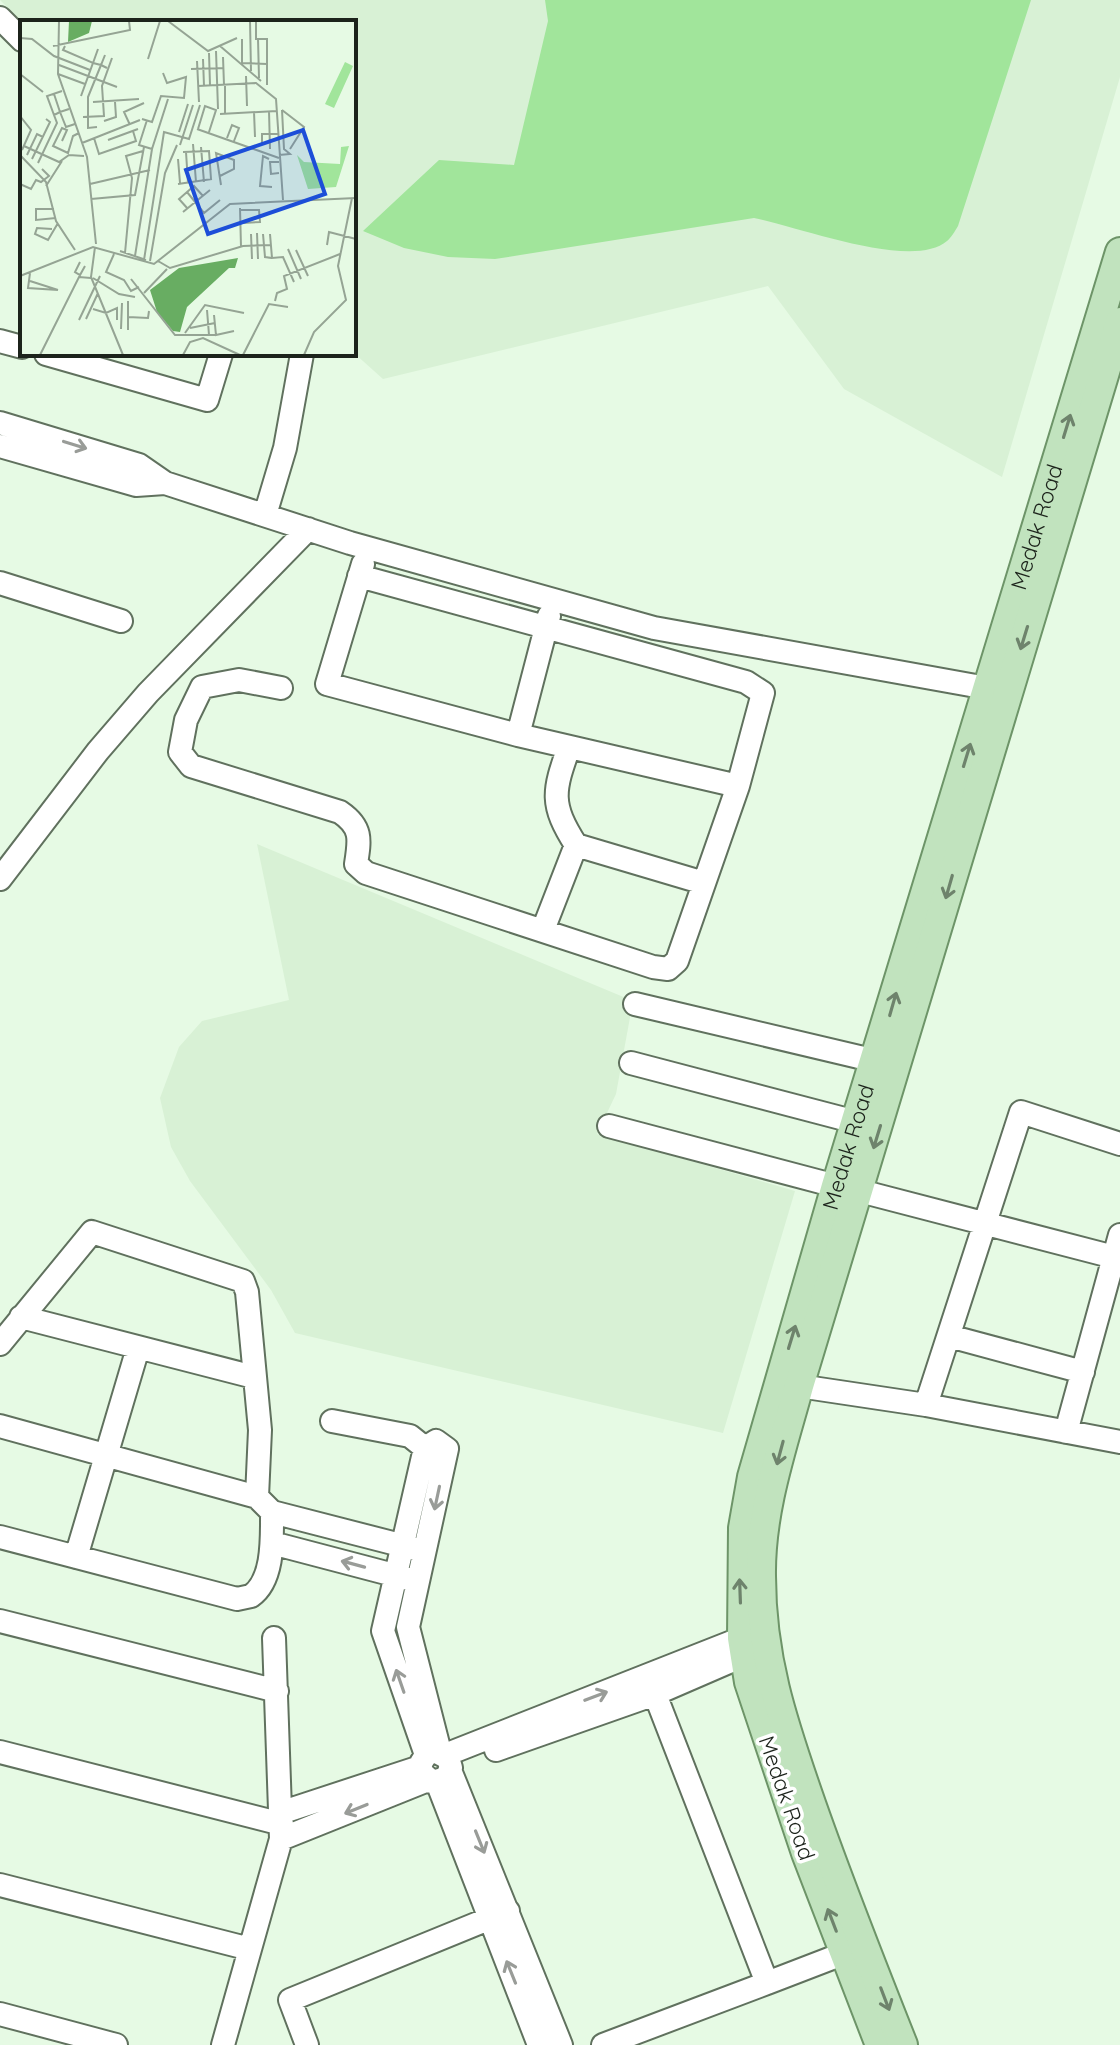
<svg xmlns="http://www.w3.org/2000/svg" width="1120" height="2045" viewBox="0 0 1120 2045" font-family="Quicksand,sans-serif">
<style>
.built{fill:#d8f1d5}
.green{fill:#a1e59b}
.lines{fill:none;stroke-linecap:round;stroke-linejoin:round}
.minor-casing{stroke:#60715e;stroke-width:26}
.major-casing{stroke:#6d9468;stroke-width:32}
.minor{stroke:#fff;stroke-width:22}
.major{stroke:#c1e3be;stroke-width:28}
.oneway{stroke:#6e836c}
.oneway2{stroke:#999c98}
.labels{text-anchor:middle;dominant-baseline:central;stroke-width:7;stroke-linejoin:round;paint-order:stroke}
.street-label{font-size:22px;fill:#1c231b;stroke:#fff}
.inset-road{fill:none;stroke:#95a494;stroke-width:2}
.view{fill:#1d4ed8;fill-opacity:0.15;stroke:#1d4ed8;stroke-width:4}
.inset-edge{fill:none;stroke:#1c231b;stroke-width:4}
</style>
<rect width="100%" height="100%" fill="#e6fae4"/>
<path class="built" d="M 0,0 L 1120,0 L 1120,77 L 1002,477 L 844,389 L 768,286 L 383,379 L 354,353 L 354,22 L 22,22 Z
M 257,844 L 633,1001 L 616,1094 L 597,1134 L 795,1191 L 723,1433 L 295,1333 L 271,1290 L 190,1181 L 171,1147 L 160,1098 L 179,1047 L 202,1021 L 289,1000 Z"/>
<path class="green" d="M 545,0 L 1031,0 L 958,226 C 955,231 951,238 947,241 C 912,271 797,226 754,218 L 495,259 L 448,257 L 404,248 L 363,231 L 439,160 L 514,165 L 548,21 Z"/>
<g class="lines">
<g class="minor-casing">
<path id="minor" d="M 0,18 L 22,40
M 0,341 L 22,347
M 46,354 L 207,400 L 221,354
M 0,423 L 139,465 L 165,483 L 350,543 L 654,628 L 987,688
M 0,446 L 136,485 L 165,483
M 265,515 L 285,448 L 302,354
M 363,564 L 327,684 L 518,735 L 549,616
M 359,576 L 746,682 L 763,693 L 738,786 L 518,735
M 0,583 L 121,621
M 281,688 L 239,680 L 202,687 L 186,720 L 180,752 L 191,766 L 340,812 C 362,827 360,839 356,864 L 366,873 L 653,967 L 668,969 L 677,961 L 738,786
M 576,845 L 704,883
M 0,879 L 98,751 L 148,693 L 308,529
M 543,930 L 576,845 C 550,804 553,792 569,747
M 635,1004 L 876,1061
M 631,1063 L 856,1122
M 609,1126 L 836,1186
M 860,1191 L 1114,1257
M 21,1317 L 254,1377
M 949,1336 L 1083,1372
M 0,1344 L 92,1232 L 243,1281 L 247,1292 L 260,1430 L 257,1497 L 272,1512 L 416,1549
M 799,1386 L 926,1405 L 1120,1442
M 926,1405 L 1021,1112 L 1120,1144
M 332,1421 L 410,1436 L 425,1448
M 0,1426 L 257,1497
M 1066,1432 L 1120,1235
M 0,1537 L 237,1599 L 251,1596 C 274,1580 272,1538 272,1512
M 272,1543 L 409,1579
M 76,1557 L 138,1348
M 0,1621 L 277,1691
M 496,1750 L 655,1694 L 745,1655
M 0,1752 L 282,1824
M 426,1755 L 435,1751 L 448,1758 L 451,1768 L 446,1778 L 432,1782 L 421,1772 L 421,1763 L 426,1755 L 383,1631 L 425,1448 L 436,1441 L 447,1449 L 408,1627 L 440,1752
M 445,1755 L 742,1638
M 450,1770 L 561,2045
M 437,1782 L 539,2045
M 283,1812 L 420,1767
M 281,1839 L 428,1780
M 0,1885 L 250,1949
M 767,1983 L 845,1953
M 0,2014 L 116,2045
M 223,2045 L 281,1839 L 274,1638
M 307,2045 L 290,2000 L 508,1911
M 603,2045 L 767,1983 L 648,1676"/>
</g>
<g class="major-casing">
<g id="major">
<path id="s1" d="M 880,2045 L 806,1853 L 749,1682 L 742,1638 L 743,1528 L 752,1477 L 836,1186 L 1120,252"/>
<path d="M 903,2045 C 870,1962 837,1879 808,1795 C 782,1720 761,1657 761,1576 C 760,1511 782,1448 799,1386 L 1120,322"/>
</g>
</g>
<use href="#minor" class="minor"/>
<use href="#major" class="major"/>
</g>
<defs><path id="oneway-shaft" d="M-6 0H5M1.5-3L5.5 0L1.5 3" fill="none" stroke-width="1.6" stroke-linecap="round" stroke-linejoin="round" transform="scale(2)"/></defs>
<g class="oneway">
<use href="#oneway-shaft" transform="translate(1067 426) rotate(-73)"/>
<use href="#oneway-shaft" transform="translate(1024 638) rotate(107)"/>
<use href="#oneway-shaft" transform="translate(967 755) rotate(-73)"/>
<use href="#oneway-shaft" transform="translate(949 887) rotate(106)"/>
<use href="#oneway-shaft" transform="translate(893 1004) rotate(-74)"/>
<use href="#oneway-shaft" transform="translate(877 1137) rotate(107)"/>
<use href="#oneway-shaft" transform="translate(792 1337) rotate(-73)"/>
<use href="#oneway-shaft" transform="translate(780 1453) rotate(105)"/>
<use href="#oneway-shaft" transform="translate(740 1591) rotate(-92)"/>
<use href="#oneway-shaft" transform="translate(832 1920) rotate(-111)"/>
<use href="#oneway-shaft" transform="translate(885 1999) rotate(69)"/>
</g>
<g class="oneway2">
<use href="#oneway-shaft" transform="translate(75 445) rotate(17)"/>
<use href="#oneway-shaft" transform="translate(437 1498) rotate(102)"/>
<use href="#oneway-shaft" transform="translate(353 1564) rotate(-165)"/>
<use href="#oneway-shaft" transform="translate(400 1681) rotate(-109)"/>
<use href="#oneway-shaft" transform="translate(596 1696) rotate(-21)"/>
<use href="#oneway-shaft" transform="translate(356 1809) rotate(158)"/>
<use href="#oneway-shaft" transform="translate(480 1842) rotate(68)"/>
<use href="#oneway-shaft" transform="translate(511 1972) rotate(-112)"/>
</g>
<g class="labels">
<g class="street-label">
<text stroke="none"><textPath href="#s1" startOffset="1584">Medak Road</textPath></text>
<text stroke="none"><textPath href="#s1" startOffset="936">Medak Road</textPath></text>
<text transform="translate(787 1798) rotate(71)">Medak Road</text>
</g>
</g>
<g transform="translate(20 20)">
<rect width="336" height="336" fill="#e6fae4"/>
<path d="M 325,42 L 333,46 L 314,88 L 305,84 ZM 329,126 L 316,167 L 288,169 L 277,135 L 284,142 L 320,144 L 321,127 Z" fill="#a1e59b"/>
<path d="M 49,1 L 72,1 L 69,13 L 48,22 ZM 218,238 L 215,248 L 209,248 L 167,287 L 160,312 L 153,311 L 137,292 L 130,270 L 159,248 Z" fill="#68ad62"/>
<path class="inset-road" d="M 39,1 L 38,54 L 67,137 L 76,224M 148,1 L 188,31 L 217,18M 230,1 L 231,51M 236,1 L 236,19 L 247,19 L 247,65M 0,18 L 12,19 L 34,36 L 70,50M 222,19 L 222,45M 238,19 L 239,58M 33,26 L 110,10 L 109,1M 45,26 L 43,30 L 73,43 L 78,29M 200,26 L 241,61M 196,31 L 198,89M 189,33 L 190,65M 203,37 L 204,65M 128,39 L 140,1M 183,39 L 184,66M 177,41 L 179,82M 222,43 L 247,44M 39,45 L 97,67M 171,49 L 204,48M 0,54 L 23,72M 38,54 L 65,64M 226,56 L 227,86M 178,66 L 236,63 L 256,79 L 263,180M 205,66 L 205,93M 34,74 L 40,92 L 49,89M 61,76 L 73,43 L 81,45 L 85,35M 73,82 L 119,79M 262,90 L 284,107 L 270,129M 249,91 L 250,129M 40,92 L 46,107 L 55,104M 234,92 L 235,117M 200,94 L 257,91M 34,95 L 27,76 L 42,71M 0,96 L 11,110 L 2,130M 63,97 L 84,96 L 82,66 L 92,38M 122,99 L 132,102 L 141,76 L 164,78 L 166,57 L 147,63 L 143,53M 127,100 L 119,125 L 132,129M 84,101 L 96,97 L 95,82M 110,105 L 104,92 L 124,83M 77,107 L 68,108 L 68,77 L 81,45 L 87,48M 177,109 L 259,138M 178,109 L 185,86 L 196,90 L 189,112M 159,112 L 168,84M 74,118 L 79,134 L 116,121 L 113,111M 207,118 L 212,105 L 219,108 L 214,121M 88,120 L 118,109M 42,121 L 47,110 L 42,108 L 33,126 L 48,133 L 53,116 L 59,113M 62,123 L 120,100M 242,123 L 242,114 L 259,114M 173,124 L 176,162M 160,125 L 173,85M 4,126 L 39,142 L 49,135 L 64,136M 181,127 L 184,162M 163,132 L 189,131 L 191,159M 166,132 L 168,163M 0,135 L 26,162 L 36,201 L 55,230M 7,135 L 17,114 L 23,117M 259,135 L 270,134 L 264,129 L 262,90M 12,139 L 30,102 L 26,99M 158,139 L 160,163M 249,139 L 243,136 L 240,166 L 252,167M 259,142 L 250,142 L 251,154 L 259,153M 18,143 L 37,103 L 34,95 L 40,92M 200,156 L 214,149 L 214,140 L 196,133 L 201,165M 0,164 L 11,169 L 16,160 L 21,162 L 29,156 L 22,149M 70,164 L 130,150M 158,164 L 192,159M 26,166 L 42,141M 167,172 L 184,193 L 200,180M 71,179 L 115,175 L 124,127M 220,188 L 221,227M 34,189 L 16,189 L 16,200 L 36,198M 168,189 L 159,179 L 174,166 L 183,176M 221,190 L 239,190 L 240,202 L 223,203M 163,192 L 190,170M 32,209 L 17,208 L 15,214 L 28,220 L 38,203M 237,213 L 238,239M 231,214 L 232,239M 243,214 L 245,237 L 252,238M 250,214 L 252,238 L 263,237 L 274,262M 307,225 L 309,212 L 336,219M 75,227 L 71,257 L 103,335M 268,229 L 281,259M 276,230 L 288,256M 100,231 L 126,240M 105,233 L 112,158 L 106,136 L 123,131M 94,234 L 86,252 L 104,260 L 111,271 L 119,267M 115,236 L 132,129 L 148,79M 124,240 L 144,112 L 169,119 L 180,85M 130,241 L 145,153 L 157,125M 138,241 L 150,248 L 223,226 L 251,225M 60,242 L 55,252 L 60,255 L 65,246M 10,253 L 8,268 L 38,270M 0,256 L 73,227 L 134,244 L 210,184 L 336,178M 73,258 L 99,274 L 115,277M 111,259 L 155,315 L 196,315M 10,261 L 38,270M 124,273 L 147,249M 255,281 L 257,273 L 267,269 L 264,256 L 320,234M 73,289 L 86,293 L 97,288 L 97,300M 187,290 L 189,315M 194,295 L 196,315 L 214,311M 108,297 L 128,298 L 129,291M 66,299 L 78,273M 59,300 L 80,256M 170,308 L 195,303M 101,309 L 102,283M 108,310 L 108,281M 165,313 L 185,285 L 224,293M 20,335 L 59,257 L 71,258M 163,335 L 170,322 L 183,318 L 220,335M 223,335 L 249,284 L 268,287M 284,335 L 294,312 L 326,280 L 318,246 L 332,178"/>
<path class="view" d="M 283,110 L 305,174 L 188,214 L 166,150 Z"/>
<rect width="336" height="336" class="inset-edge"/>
</g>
</svg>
